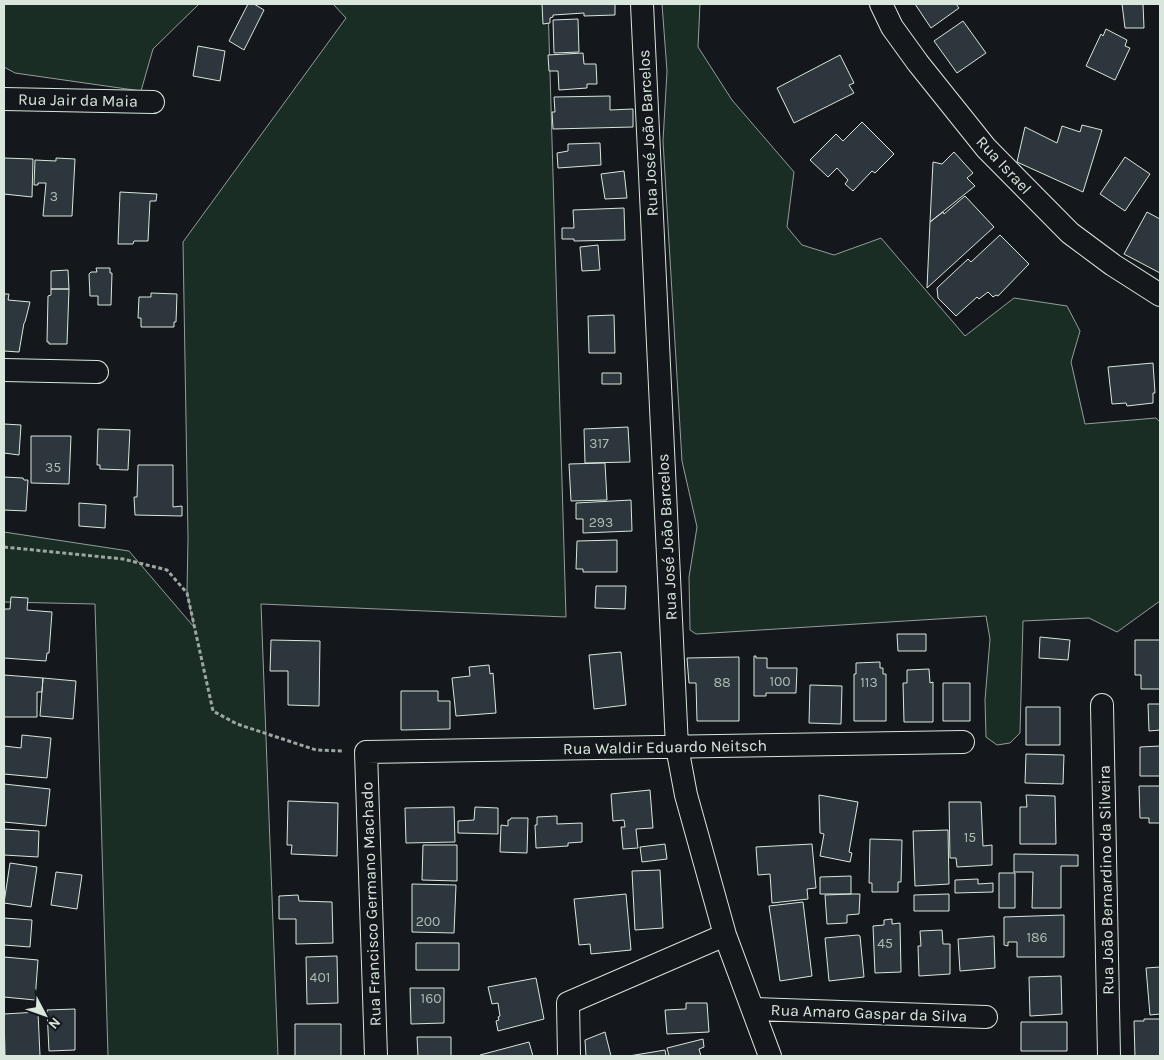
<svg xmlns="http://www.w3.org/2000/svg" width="1164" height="1060" viewBox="0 0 1164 1060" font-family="Karla,sans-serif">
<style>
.green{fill:#1a2d24;stroke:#939e99}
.building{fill:#2c363c;stroke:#d8e6dc}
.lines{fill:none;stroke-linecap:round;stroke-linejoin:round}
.minor-casing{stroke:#d8e6dc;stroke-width:24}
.path{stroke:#9da8a2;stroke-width:3;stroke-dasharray:4 2.5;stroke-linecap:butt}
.minor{stroke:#14181c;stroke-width:22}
.labels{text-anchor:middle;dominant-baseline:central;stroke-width:4;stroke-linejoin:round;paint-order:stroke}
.number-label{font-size:14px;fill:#adbab4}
.street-label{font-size:16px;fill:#d8e6dc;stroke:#14181c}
</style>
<rect width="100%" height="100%" fill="#14181c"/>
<path class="green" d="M 4,4 L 199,4 L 153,49 L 141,91 L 15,73 L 4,67 Z
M 333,4 L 548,4 L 566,617 L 261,604 L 278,1056 L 108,1056 L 95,604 L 4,602 L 4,532 L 129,551 L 194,627 L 187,593 L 188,538 L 183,242 L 346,18 Z
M 662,4 L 700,4 L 698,47 L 732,100 L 794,172 L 787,227 L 802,245 L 834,255 L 881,238 L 965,336 L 1014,298 L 1067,306 L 1080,331 L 1071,362 L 1085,424 L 1156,418 L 1160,422 L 1160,601 L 1117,632 L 1089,618 L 1023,621 L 1020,733 L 1010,743 L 997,745 L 986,737 L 985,700 L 990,639 L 986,616 L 696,634 L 690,630 L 689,577 L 697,527 L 682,461 L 663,141 L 667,71 Z"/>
<path class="building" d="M 248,4 L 254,4 L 264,10 L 244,50 L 229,41 Z
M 542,4 L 615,4 L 615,15 L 584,16 L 584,13 L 553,15 L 553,17 L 550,18 L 550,23 L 543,24 Z
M 915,4 L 956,4 L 959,8 L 931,28 Z
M 1122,4 L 1143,4 L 1144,28 L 1125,28 Z
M 578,19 L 579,52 L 554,53 L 553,20 Z
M 963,21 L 986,53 L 957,73 L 934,41 Z
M 1106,29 L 1127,40 L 1125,46 L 1130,48 L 1115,80 L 1086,66 L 1101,34 L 1103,36 Z
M 198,46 L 225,51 L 220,81 L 193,76 Z
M 583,53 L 584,64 L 596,64 L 597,84 L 587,84 L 587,88 L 559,90 L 558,71 L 549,71 L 548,55 Z
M 840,55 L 854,83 L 849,85 L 854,93 L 794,123 L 777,88 Z
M 610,96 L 610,110 L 633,109 L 633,127 L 553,129 L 552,112 L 555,112 L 554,97 Z
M 862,122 L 894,154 L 875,173 L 872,171 L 853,191 L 845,184 L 848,180 L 837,168 L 828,177 L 810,160 L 836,134 L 843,141 Z
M 1082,125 L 1102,130 L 1083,192 L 1017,162 L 1025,127 L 1057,143 L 1062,126 L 1080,132 Z
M 600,143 L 601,165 L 558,168 L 557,153 L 568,151 L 568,144 Z
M 954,152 L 973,173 L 967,178 L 975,186 L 930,222 L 933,162 L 942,164 Z
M 1125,157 L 1150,174 L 1125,211 L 1100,194 Z
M 4,158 L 33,159 L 32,197 L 4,194 Z
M 56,158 L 75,159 L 72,216 L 43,216 L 46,183 L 38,183 L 38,185 L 34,185 L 35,160 L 56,161 Z
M 624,171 L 627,198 L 605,199 L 601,174 Z
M 120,192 L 157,194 L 156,201 L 150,201 L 148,241 L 134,241 L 133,244 L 118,244 Z
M 965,196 L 994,227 L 927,288 L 930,222 L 943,212 L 944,214 Z
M 624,208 L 625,240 L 574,241 L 574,239 L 562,239 L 562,228 L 574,228 L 573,210 Z
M 1147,212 L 1160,219 L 1160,273 L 1124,254 Z
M 1000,235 L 1029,264 L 998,296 L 996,295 L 993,297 L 988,292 L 979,299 L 977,297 L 956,316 L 938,298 L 937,288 L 968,259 L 971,262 Z
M 598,245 L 600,270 L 582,271 L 580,247 Z
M 96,268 L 110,268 L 110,273 L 112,273 L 111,305 L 98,305 L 98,296 L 90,296 L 89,274 L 91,272 L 97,272 Z
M 68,270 L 69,289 L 51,289 L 51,271 Z
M 51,289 L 69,289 L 67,344 L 49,344 L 49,342 L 47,342 L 48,296 L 51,295 Z
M 151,293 L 177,294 L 176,322 L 174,322 L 174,327 L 141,327 L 141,318 L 138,318 L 139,297 L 151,297 Z
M 4,294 L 9,294 L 8,300 L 30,302 L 25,322 L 24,323 L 19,352 L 4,351 Z
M 614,315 L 615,353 L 589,353 L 588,316 Z
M 1153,363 L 1155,393 L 1153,393 L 1153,403 L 1127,406 L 1126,403 L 1112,404 L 1108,367 Z
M 602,373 L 621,373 L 621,384 L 602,384 Z
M 4,424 L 21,425 L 19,455 L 4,453 Z
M 628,427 L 630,462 L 585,463 L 584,429 Z
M 98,429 L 130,430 L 128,470 L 100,469 L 100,465 L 97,465 Z
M 31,436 L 71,436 L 69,484 L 31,483 Z
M 605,463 L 607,500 L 571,501 L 569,464 Z
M 138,465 L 173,465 L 173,507 L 182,506 L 182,516 L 135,515 L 134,497 L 137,497 Z
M 4,477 L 23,478 L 24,480 L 28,480 L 26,511 L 4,510 Z
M 631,500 L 632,531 L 583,533 L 583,519 L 576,519 L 576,503 Z
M 79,503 L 106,505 L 105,528 L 79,526 Z
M 617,540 L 617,572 L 583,572 L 583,569 L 576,569 L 577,541 Z
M 596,586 L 626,586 L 625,609 L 595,608 Z
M 11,597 L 28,598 L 27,610 L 52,612 L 49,653 L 47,653 L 46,661 L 4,658 L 4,609 L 10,609 Z
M 897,634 L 926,634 L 926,651 L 898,651 Z
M 1040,637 L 1070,640 L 1068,660 L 1039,658 Z
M 271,640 L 320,641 L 319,706 L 288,705 L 288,671 L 270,671 Z
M 1135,640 L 1160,640 L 1160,689 L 1141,689 L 1141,675 L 1135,675 Z
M 621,652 L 626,705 L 594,709 L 589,655 Z
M 754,656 L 756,656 L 756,658 L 767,658 L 767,668 L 797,668 L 796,693 L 766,693 L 766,696 L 754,696 Z
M 739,657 L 739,721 L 697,721 L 696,683 L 689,683 L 687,658 Z
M 880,662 L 880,668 L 883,668 L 883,674 L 886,674 L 886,721 L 854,721 L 854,674 L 856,674 L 856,663 Z
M 489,665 L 490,674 L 493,673 L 496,713 L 456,716 L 452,678 L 470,676 L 469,667 Z
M 929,669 L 930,683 L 933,682 L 933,722 L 904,722 L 903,683 L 907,683 L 907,670 Z
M 4,675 L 43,678 L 42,692 L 37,692 L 37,717 L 4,717 Z
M 43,678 L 76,681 L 73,719 L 40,716 Z
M 943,683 L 970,683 L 970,721 L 943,721 Z
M 810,685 L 842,686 L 841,724 L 809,723 Z
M 401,691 L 438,691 L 438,701 L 450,701 L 450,729 L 401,730 Z
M 1148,704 L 1160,704 L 1160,730 L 1149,731 Z
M 1026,707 L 1060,707 L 1060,745 L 1026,745 Z
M 22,735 L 51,738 L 47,778 L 4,774 L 4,746 L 21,748 Z
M 1160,746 L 1160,776 L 1140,776 L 1140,747 Z
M 1026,754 L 1064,755 L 1063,784 L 1025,783 Z
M 4,784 L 50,789 L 46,826 L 4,822 Z
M 1139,786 L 1160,786 L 1160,823 L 1149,823 L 1149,818 L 1140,818 Z
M 650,790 L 653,828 L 636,829 L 638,848 L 623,849 L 621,827 L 625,827 L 624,820 L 613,821 L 611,794 Z
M 819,795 L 858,802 L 849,852 L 852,853 L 850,862 L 820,856 L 824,834 L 820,833 Z
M 1026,795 L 1055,796 L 1056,844 L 1020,844 L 1020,807 L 1027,807 Z
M 288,801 L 338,803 L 337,856 L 291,854 L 292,845 L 287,845 Z
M 949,802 L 981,802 L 983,846 L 992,845 L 992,865 L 957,867 L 956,858 L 950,858 Z
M 454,807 L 455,842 L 406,843 L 405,808 Z
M 475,807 L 498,808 L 498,834 L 458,833 L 458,821 L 474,820 Z
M 557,816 L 557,824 L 582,823 L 582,842 L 568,843 L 568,846 L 536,848 L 535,825 L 537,825 L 537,817 Z
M 511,818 L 528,818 L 527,853 L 500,852 L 501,825 L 508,826 L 508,820 L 510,820 Z
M 4,829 L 39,831 L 38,857 L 4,855 Z
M 948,830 L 949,884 L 915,886 L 913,831 Z
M 870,839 L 902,840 L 901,882 L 898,882 L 898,892 L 872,892 L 872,883 L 869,883 Z
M 665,844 L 667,859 L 642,862 L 640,847 Z
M 812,844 L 816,888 L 807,889 L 808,899 L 772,903 L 770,874 L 758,875 L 756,847 Z
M 423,845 L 457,845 L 457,881 L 422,880 Z
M 1014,854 L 1078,855 L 1078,866 L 1061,866 L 1061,908 L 1032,908 L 1033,872 L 1014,872 Z
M 10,863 L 37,867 L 31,907 L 4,903 Z
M 660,870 L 663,928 L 635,930 L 632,871 Z
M 56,872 L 82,875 L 77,909 L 51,905 Z
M 999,873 L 1015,873 L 1015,908 L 999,908 Z
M 851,876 L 851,894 L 820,894 L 820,877 Z
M 978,879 L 978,884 L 993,883 L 993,892 L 955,893 L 955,880 Z
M 412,884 L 456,885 L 454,933 L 412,932 Z
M 626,894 L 631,950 L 591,954 L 590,944 L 579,945 L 574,899 Z
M 851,894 L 860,894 L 859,914 L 847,915 L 847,923 L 827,924 L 825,895 Z
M 949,894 L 949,911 L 914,911 L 914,895 Z
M 298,895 L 299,901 L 332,902 L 333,943 L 296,944 L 296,919 L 279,919 L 279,896 Z
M 803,902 L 812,976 L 780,981 L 769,906 Z
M 1064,915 L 1064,957 L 1017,957 L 1017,942 L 1008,942 L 1008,946 L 1004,945 L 1004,917 Z
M 4,918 L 32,920 L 30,947 L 4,945 Z
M 892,919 L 892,924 L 900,923 L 901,972 L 875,973 L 873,926 L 884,925 L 884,920 Z
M 942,930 L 943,944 L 950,944 L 950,974 L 919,976 L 918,946 L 921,946 L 920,931 Z
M 858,935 L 860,936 L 864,977 L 829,981 L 825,938 Z
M 994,936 L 995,968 L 960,971 L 958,939 Z
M 416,943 L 459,943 L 459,970 L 416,970 Z
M 337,956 L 338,1003 L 307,1004 L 306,957 Z
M 4,957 L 38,960 L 35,1000 L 4,997 Z
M 1160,967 L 1160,1014 L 1150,1015 L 1146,968 Z
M 1061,976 L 1062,1014 L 1030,1016 L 1029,977 Z
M 536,978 L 544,1019 L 498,1031 L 496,1021 L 499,1020 L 498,1017 L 500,1016 L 498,1003 L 492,1004 L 488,987 Z
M 410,988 L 444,988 L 444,1023 L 411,1024 Z
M 686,1003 L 707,1003 L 709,1032 L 667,1034 L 665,1010 L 686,1009 Z
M 75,1009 L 75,1050 L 49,1051 L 47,1010 Z
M 38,1012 L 40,1056 L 5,1056 L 4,1014 Z
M 1144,1019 L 1160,1019 L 1160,1056 L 1135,1056 L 1134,1021 L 1144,1021 Z
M 1021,1022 L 1067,1022 L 1067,1051 L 1021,1051 Z
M 295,1024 L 341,1024 L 341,1056 L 295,1056 Z
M 605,1032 L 611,1056 L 586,1056 L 585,1040 Z
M 417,1037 L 451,1037 L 451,1056 L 418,1056 Z
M 703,1039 L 704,1047 L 699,1049 L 701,1056 L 669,1056 L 667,1048 Z
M 529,1042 L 533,1056 L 481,1056 L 480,1055 Z
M 665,1050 L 666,1056 L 629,1056 Z"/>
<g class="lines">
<g class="minor-casing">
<path id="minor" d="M 642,4 L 677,747 L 686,795 L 725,935 L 770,1056
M 881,4 L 892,27 L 918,63 L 986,148 L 1070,233 L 1113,265 L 1160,295
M 4,99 L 153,102
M 4,370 L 97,372
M 1102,705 L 1109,1056
M 753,1009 L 986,1017
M 376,1056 L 366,752 L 963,742
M 569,1056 L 568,1003 L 725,935"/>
</g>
<path class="path" d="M 4,547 L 123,559 L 167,570 L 187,593 L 213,711 L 237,724 L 316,750 L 343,751"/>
<use href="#minor" class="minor"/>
</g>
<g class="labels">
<g class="number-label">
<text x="54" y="196">3</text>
<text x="599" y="443">317</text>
<text x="53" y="467">35</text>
<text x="601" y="522">293</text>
<text x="780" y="681">100</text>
<text x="722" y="682">88</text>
<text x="869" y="682">113</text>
<text x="970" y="837">15</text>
<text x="428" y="921">200</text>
<text x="1037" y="937">186</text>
<text x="885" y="943">45</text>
<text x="320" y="977">401</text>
<text x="431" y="998">160</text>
</g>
<g class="street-label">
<text transform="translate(78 100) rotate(1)">Rua Jair da Maia</text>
<text transform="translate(648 133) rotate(-93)">Rua José João Barcelos</text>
<text transform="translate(1004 165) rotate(47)">Rua Israel</text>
<text transform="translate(667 537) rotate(-93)">Rua José João Barcelos</text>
<text transform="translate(665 747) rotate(-1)">Rua Waldir Eduardo Neitsch</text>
<text transform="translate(1106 880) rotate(-91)">Rua João Bernardino da Silveira</text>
<text transform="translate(371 904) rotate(-92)">Rua Francisco Germano Machado</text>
<text transform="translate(869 1013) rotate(2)">Rua Amaro Gaspar da Silva</text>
</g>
</g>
<rect width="1164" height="1060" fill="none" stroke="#d8e6dc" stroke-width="10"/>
<g transform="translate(45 1015) rotate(131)" stroke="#14181c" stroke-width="4" paint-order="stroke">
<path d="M0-4L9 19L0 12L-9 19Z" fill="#d8e6dc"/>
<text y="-8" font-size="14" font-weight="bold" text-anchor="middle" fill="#d8e6dc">N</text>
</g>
</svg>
